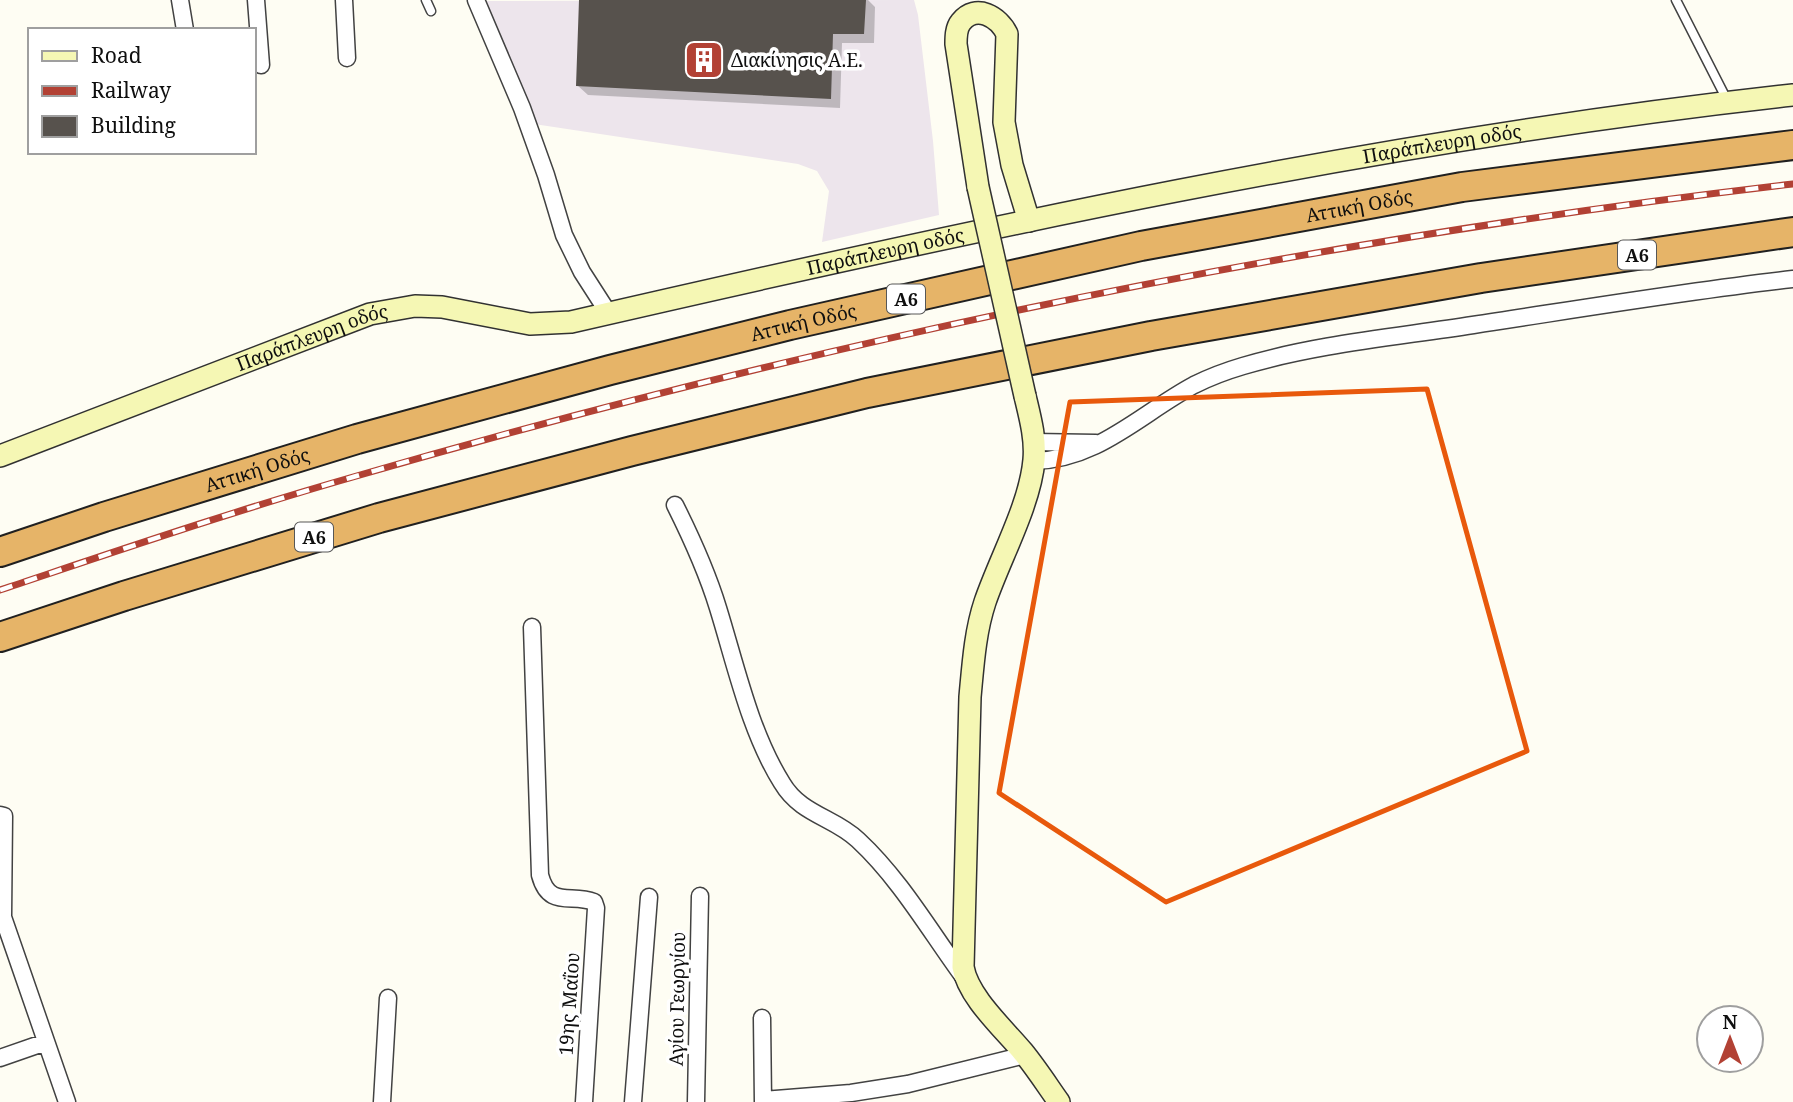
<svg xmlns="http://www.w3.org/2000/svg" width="1793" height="1102" viewBox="0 0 1793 1102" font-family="'Noto Serif',serif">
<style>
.industrial{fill:#ede5ec}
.shadow{fill:#0003}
.building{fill:#57524d}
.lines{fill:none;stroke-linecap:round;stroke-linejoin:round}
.lane-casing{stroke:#424242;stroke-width:11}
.street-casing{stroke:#424242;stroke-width:19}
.secondary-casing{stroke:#313131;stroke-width:24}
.highway-casing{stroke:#202020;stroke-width:32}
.lane{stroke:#fff;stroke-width:8}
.street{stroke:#fff;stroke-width:16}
.secondary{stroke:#f5f7b4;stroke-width:21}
.highway{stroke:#e6b468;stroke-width:28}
.rail-casing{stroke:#b24134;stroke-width:7}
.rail{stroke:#fff;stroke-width:4.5;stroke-dasharray:13;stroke-linecap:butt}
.secondary-bridge-casing{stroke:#313131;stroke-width:24;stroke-linecap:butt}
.secondary-bridge{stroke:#f5f7b4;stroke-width:21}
.marked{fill:none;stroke:#e8590c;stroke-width:5;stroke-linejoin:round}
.labels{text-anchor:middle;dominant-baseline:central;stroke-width:7;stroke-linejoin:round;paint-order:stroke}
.shield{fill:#fff;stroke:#575757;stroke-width:2}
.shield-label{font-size:18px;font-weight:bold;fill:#0f0f0f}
.poi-label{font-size:19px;fill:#0f0f0f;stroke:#fff;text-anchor:start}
.street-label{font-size:19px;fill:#0f0f0f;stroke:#fff}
</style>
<rect width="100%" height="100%" fill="#fefdf3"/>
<path class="industrial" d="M 914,0 L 918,15 L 933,141 L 939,215 L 822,242 L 829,191 L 817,171 L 798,164 L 534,124 L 485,1 Z"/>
<path class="shadow" d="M 581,0 L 868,0 L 875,7 L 874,43 L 842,43 L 840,108 L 588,95 L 577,85 Z"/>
<path class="building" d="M 579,0 L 866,0 L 864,34 L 833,34 L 831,99 L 576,86 Z"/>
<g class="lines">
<g class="lane-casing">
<path id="lane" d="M 426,0 L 431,11
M 1676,0 L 1727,100"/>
</g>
<g class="street-casing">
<path id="street" d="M 180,0 L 185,30
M 256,0 L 261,65
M 344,0 L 347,58
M 476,0 L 522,108 L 546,175 L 564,235 L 582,272 L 609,314
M 1033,442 L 1096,443
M 1034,461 C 1099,459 1140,414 1194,385 C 1210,377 1226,371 1243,366 C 1317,344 1397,337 1473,325 C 1579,309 1686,291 1793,279
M 675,505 C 692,539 707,572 718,608 C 736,666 750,732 782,783 C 801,815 834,817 858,840 C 901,880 931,933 965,979
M 532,627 L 540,875 C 549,909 571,893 594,902 L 596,908 L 584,1102
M 0,815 L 4,816 L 3,917 L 67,1102
M 762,1018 L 763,1102
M 0,1058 L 46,1042
M 763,1100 L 851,1093 L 908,1084 L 1025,1055
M 382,1102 L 388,998
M 633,1102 L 649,897
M 696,1102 L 700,896"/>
</g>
<g class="secondary-casing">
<g id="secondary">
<path d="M 978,187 L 956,44 C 956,37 956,28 961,22 C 976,3 999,17 1007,34 L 1004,122 L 1012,165 L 1029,221"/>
<path d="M 1025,396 C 1030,417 1036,439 1034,460 C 1030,505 1000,558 985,602 C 975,632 973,665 970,697 L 963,967 C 968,997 1004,1029 1023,1052 C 1036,1068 1047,1085 1059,1102"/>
<path id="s1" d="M 0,456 L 370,314 L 415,306 L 442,307 L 530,324 L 571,322 C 974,229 1381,140 1793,95"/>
</g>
</g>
<g class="highway-casing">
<g id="highway">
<path id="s2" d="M 0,552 L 104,517 L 357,439 L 610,370 L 790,325 L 1141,246 L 1462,187 L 1793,145"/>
<path d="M 0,637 L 124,596 L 379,518 L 632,451 L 867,393 L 1151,336 L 1481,278 L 1793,232"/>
</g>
</g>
<use href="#lane" class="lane"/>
<use href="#street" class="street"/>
<use href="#secondary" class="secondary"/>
<use href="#highway" class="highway"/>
<g class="rail-casing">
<path id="rail" d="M 0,590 C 117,551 234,511 353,477 C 824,340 1306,240 1793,184"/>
</g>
<use href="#rail" class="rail"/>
<g class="secondary-bridge-casing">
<path id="secondary-bridge" d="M 978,187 L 1025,396"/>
</g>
<use href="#secondary-bridge" class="secondary-bridge"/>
</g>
<path class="marked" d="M 1427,389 L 1527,751 L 1166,902 L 999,793 L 1070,402 Z"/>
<defs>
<g id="building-square" transform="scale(2.0125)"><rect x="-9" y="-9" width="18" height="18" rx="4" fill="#b24134" stroke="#fff"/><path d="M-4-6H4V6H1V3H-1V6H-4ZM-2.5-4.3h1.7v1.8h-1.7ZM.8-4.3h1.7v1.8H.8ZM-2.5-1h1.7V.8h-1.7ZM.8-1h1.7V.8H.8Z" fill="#fff"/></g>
</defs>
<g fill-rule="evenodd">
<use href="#building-square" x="704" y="60"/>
</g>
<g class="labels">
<g class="shield">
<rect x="1618" y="240.5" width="38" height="29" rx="5"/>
<rect x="887" y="284.5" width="38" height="29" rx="5"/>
<rect x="295" y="522.5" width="38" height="29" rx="5"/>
</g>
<g class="shield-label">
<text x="1637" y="255">Α6</text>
<text x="906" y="299">Α6</text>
<text x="314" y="537">Α6</text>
</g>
<g class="poi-label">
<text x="731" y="60">Διακίνησις Α.Ε.</text>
</g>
<g class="street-label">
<text stroke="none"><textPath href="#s1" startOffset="1489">Παράπλευρη οδός</textPath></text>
<text stroke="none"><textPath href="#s2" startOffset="1404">Αττική Οδός</textPath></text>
<text stroke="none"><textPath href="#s1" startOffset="922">Παράπλευρη οδός</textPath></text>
<text stroke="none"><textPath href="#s2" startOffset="836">Αττική Οδός</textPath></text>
<text stroke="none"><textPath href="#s1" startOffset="334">Παράπλευρη οδός</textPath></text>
<text stroke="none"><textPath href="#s2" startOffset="270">Αττική Οδός</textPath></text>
<text transform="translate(677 999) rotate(-89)">Αγίου Γεωργίου</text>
<text transform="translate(569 1004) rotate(-86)">19ης Μαΐου</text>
</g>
</g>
<rect x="28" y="28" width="228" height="126" fill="#ffffff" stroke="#9f9f9f" stroke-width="2"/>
<rect x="42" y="51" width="35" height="10" fill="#f5f7b4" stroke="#9f9f9f" stroke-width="2"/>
<text x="91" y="63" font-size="21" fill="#0f0f0f">Road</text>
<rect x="42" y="86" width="35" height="10" fill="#b24134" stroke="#9f9f9f" stroke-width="2"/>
<text x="91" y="98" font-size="21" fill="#0f0f0f">Railway</text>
<rect x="42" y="116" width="35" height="21" fill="#57524d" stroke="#9f9f9f" stroke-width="2"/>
<text x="91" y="133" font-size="21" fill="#0f0f0f">Building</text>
<g transform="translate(1730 1039)"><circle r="33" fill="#ffffff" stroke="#9f9f9f" stroke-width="2"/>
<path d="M0-5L12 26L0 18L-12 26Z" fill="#b24134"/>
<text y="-10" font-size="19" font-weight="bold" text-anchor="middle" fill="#0f0f0f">N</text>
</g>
</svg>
